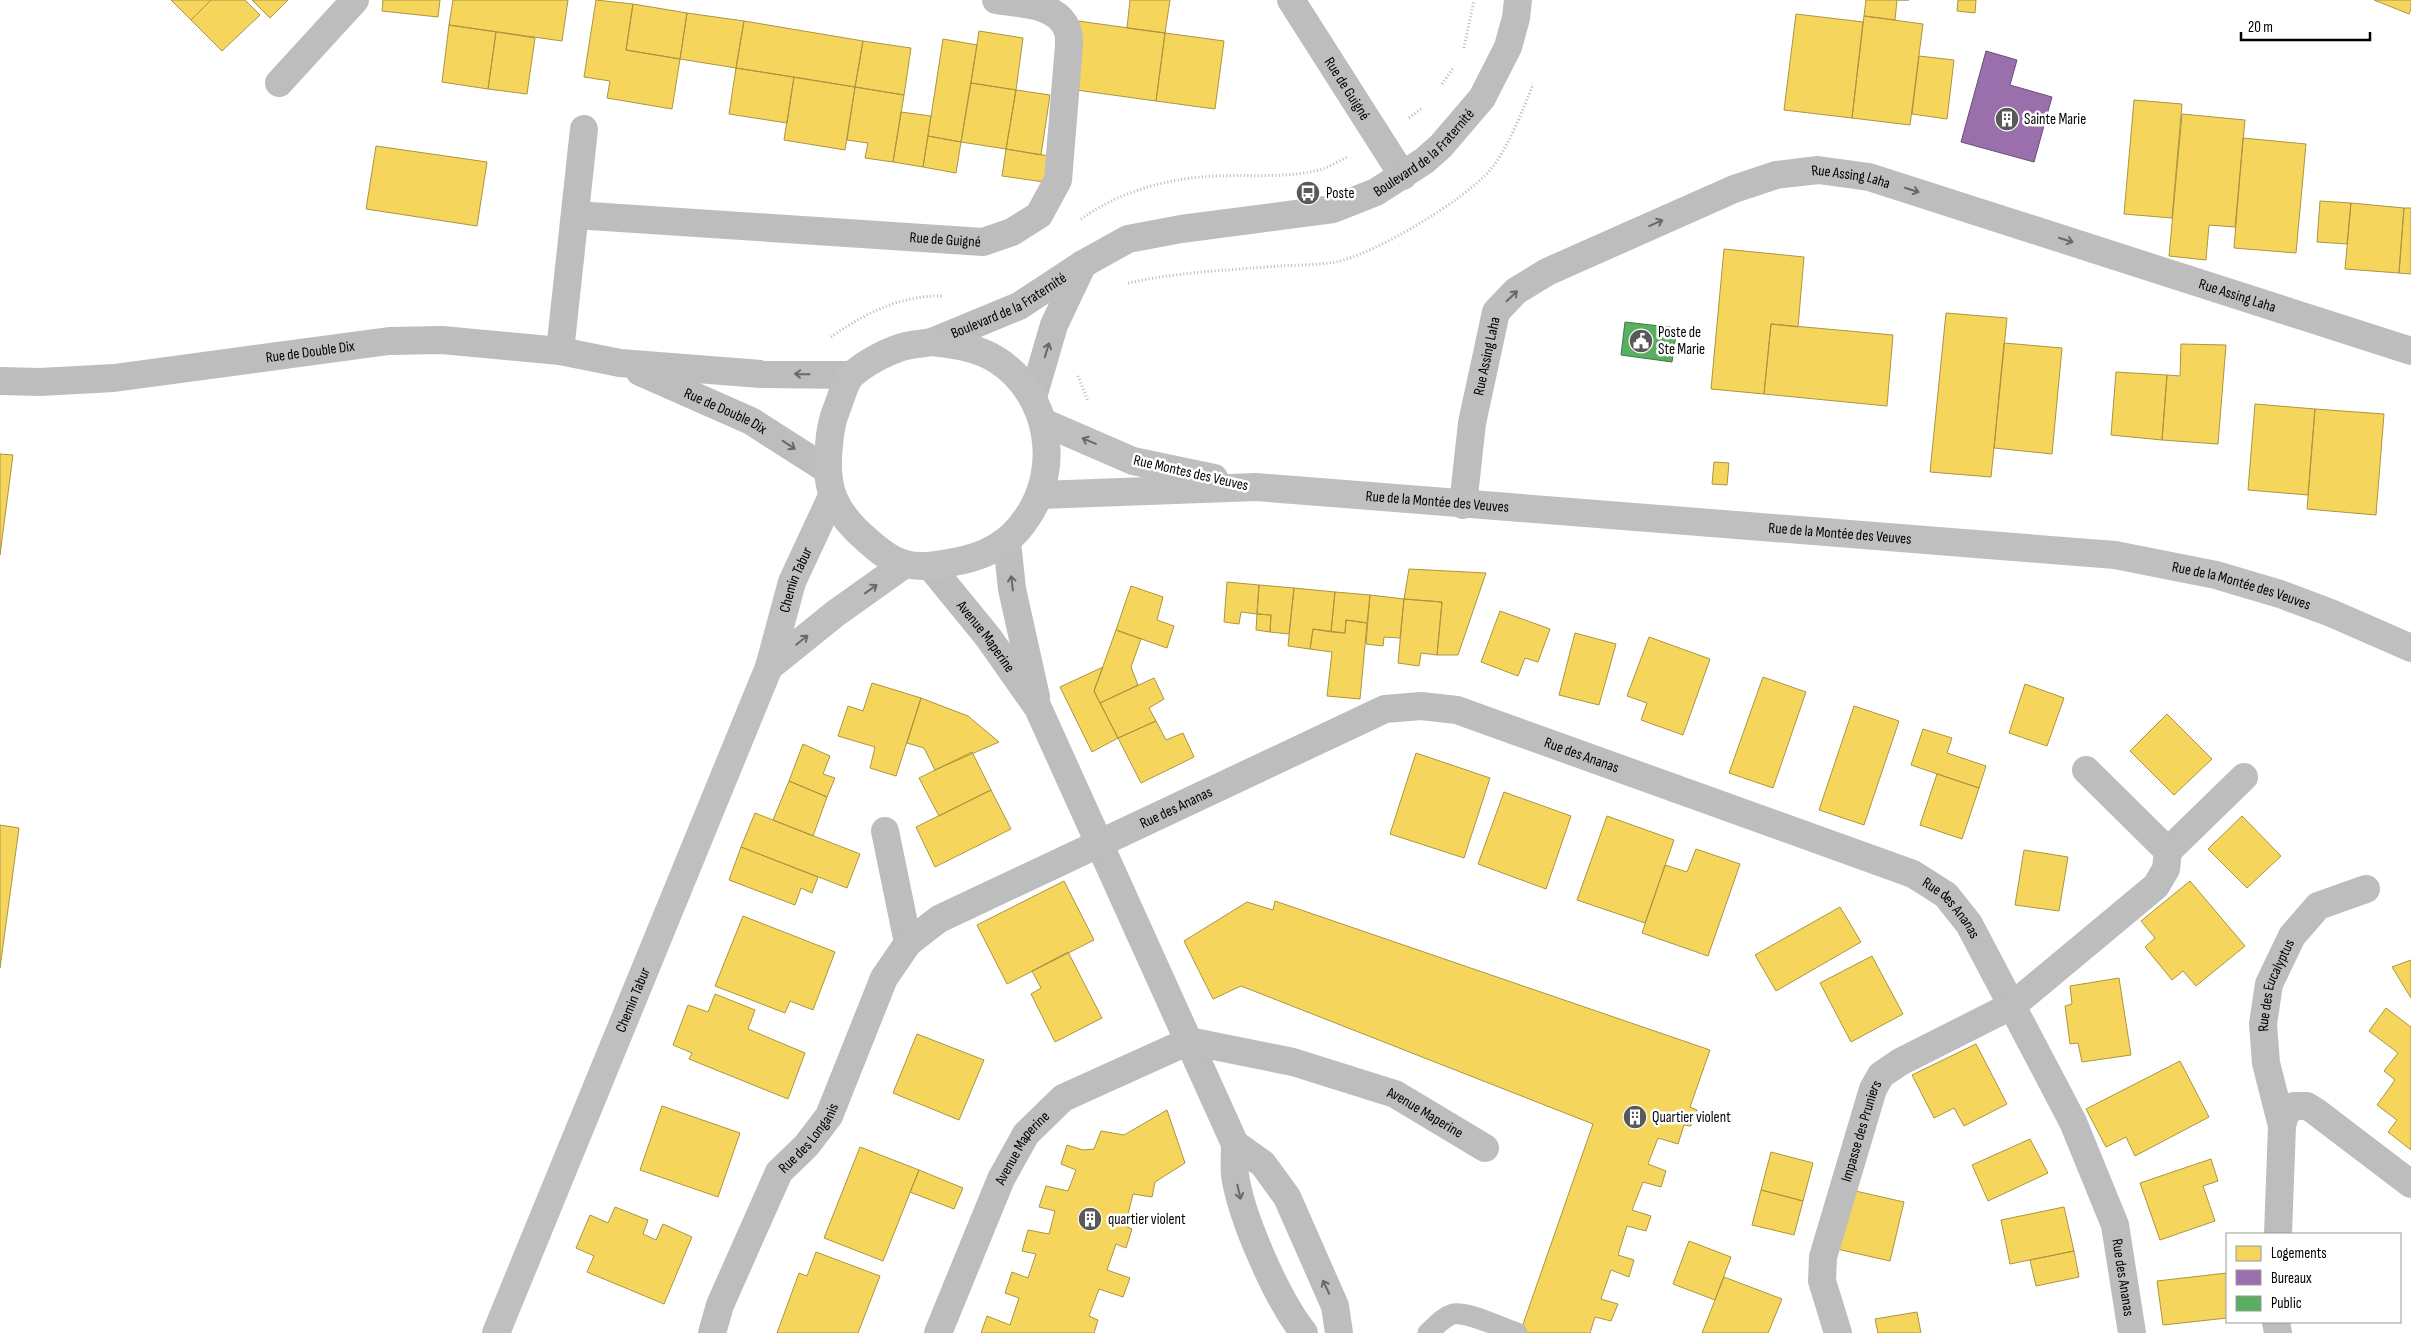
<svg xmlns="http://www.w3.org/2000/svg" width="2411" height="1333" viewBox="0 0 2411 1333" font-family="'Sofia Sans Condensed',sans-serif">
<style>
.homes{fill:#f6d55c;stroke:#ac9540}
.offices{fill:#9970ab;stroke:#6b4e78}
.public{fill:#5aae61;stroke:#3f7a44}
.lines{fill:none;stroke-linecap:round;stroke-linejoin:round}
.path{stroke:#b8b8b8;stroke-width:3;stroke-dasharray:1 2.5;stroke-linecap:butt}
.service{stroke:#bdbdbd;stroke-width:21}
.minor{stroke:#bdbdbd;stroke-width:28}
.tertiary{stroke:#bdbdbd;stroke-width:28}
.secondary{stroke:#bfbfbf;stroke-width:28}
.oneway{stroke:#686868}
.oneway2{stroke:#696969}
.labels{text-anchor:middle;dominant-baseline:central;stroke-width:5;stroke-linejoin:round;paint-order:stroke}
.street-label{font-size:15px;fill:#000;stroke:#fff}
.poi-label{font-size:15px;fill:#000;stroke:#fff;text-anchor:start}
</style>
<rect width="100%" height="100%" fill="#fff"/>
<path class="homes" d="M 171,0 L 211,0 L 191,20 Z
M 211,0 L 245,0 L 260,15 L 222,51 L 191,20 Z
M 252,0 L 288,0 L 270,18 Z
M 383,0 L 440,0 L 438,17 L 382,11 Z
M 453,0 L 568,0 L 562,41 L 449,25 Z
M 596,0 L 633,4 L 626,50 L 680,59 L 672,109 L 607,98 L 610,81 L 584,77 Z
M 1130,0 L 1170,0 L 1165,33 L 1127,28 Z
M 1866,0 L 1909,0 L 1897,0 L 1895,20 L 1864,16 Z
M 1958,0 L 1976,0 L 1975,13 L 1957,11 Z
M 2374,0 L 2411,0 L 2411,9 L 2409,14 Z
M 633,4 L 687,13 L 680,59 L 626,50 Z
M 687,13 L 744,21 L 736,68 L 680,59 Z
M 1796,14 L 1863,22 L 1852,118 L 1784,110 Z
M 1864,16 L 1923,24 L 1910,125 L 1852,118 Z
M 744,21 L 863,41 L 855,87 L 736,68 Z
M 1078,21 L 1165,33 L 1156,101 L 1069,89 Z
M 449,25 L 496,32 L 488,89 L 442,82 Z
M 979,31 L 1023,38 L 1016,90 L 971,83 Z
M 496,32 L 535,38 L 527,94 L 488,89 Z
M 1165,33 L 1224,41 L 1215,109 L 1156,101 Z
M 943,39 L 977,45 L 961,142 L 928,136 Z
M 863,41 L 911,48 L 904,95 L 855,87 Z
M 1919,56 L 1954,60 L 1947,119 L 1912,114 Z
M 736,68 L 794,77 L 787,123 L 729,114 Z
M 794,77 L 855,87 L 845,150 L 784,140 Z
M 971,83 L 1016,90 L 1006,149 L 961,142 Z
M 855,87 L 904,95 L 893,162 L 865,158 L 868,143 L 847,140 Z
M 1016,90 L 1050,95 L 1041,155 L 1006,149 Z
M 2134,100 L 2182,104 L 2172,218 L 2124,214 Z
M 901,112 L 931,116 L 923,167 L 893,162 Z
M 2182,114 L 2245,120 L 2235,227 L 2209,225 L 2206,260 L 2169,256 Z
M 928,136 L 961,142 L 956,173 L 923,167 Z
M 2243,138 L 2306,144 L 2296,253 L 2234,248 Z
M 376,146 L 487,162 L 477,226 L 366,209 Z
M 1006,149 L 1049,156 L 1044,182 L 1002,176 Z
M 2320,201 L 2351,203 L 2347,244 L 2317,242 Z
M 2351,203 L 2404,208 L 2399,273 L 2345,269 Z
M 2404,208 L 2411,208 L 2411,274 L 2399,273 Z
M 1724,249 L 1804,257 L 1798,327 L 1771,324 L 1764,394 L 1711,389 Z
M 1946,313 L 2007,318 L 1991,477 L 1930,472 Z
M 1771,324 L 1893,335 L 1887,406 L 1764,394 Z
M 2004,343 L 2062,348 L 2052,454 L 1994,448 Z
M 2181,344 L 2226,345 L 2218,444 L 2162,440 L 2167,375 L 2180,376 Z
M 2116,372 L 2167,375 L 2162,440 L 2111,435 Z
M 2255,404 L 2315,409 L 2308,495 L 2248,490 Z
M 2315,409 L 2384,414 L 2376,515 L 2307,509 Z
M 0,454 L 13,455 L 0,555 Z
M 1714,462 L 1729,463 L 1727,485 L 1712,484 Z
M 1409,569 L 1486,573 L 1458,655 L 1437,655 L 1442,602 L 1404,599 Z
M 1227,582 L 1259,585 L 1257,614 L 1241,612 L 1239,624 L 1224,622 Z
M 1259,585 L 1294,588 L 1289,634 L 1270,632 L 1271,615 L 1257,614 Z
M 1131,586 L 1163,597 L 1157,620 L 1174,626 L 1167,648 L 1116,630 Z
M 1294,588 L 1335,592 L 1331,632 L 1313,629 L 1310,649 L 1288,646 Z
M 1335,592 L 1370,595 L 1367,623 L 1346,620 L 1345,633 L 1331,632 Z
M 1370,595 L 1404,599 L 1400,638 L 1384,637 L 1383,646 L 1366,644 Z
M 1404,599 L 1442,602 L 1437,655 L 1421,653 L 1419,666 L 1398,663 Z
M 1500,611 L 1550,629 L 1538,662 L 1525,658 L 1518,676 L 1481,662 Z
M 1257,614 L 1271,615 L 1270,632 L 1256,630 Z
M 1346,620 L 1367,623 L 1360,699 L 1327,696 L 1332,652 L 1310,649 L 1313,629 L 1345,633 Z
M 1116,630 L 1141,639 L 1131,667 L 1138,685 L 1100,703 L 1094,691 Z
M 1575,633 L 1616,644 L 1599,705 L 1559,695 Z
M 1649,637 L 1710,659 L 1683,735 L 1641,720 L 1647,703 L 1627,696 Z
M 1103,667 L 1094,691 L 1118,738 L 1092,752 L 1060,687 Z
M 1763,677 L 1806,692 L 1773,788 L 1729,773 Z
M 1154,678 L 1164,699 L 1149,708 L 1156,721 L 1118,738 L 1100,703 Z
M 872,683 L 921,698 L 896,776 L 870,768 L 875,747 L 838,736 L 848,706 L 863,711 Z
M 2025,684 L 2064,698 L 2047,746 L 2009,733 Z
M 921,698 L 968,716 L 999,742 L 935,770 L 924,748 L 907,743 Z
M 1854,706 L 1899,721 L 1864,825 L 1819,810 Z
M 2167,714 L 2212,759 L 2174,795 L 2130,751 Z
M 1156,721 L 1166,740 L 1183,733 L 1194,757 L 1141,783 L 1118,738 Z
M 1923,729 L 1952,738 L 1947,753 L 1986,766 L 1979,788 L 1911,765 Z
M 803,744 L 830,756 L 823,774 L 835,778 L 827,797 L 789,781 Z
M 972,752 L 991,790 L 939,816 L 919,778 Z
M 1416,753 L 1490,778 L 1464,858 L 1390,834 Z
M 1937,774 L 1979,788 L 1962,839 L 1920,825 Z
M 789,781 L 827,797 L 813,836 L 773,820 Z
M 991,790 L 1011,829 L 935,867 L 916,827 Z
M 1504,792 L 1571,816 L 1546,889 L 1478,864 Z
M 755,813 L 860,854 L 847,888 L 741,847 Z
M 1607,816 L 1674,840 L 1645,923 L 1577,900 Z
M 2242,816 L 2281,856 L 2247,888 L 2208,849 Z
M 0,825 L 19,828 L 0,968 Z
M 741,847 L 818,877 L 812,893 L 801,888 L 795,905 L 729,880 Z
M 1696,849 L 1740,864 L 1708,956 L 1642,933 L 1665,865 L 1687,872 Z
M 2024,850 L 2068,857 L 2059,911 L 2015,905 Z
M 1064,881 L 1094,940 L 1007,984 L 977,925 Z
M 2190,881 L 2245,946 L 2196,986 L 2183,971 L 2172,980 L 2145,947 L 2155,938 L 2141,921 Z
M 1275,901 L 1710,1050 L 1690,1107 L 1697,1110 L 1691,1126 L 1684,1125 L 1678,1144 L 1658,1138 L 1648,1164 L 1666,1171 L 1661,1187 L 1643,1182 L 1632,1210 L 1651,1216 L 1646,1231 L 1627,1226 L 1618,1255 L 1634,1260 L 1629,1277 L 1611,1270 L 1601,1299 L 1618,1304 L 1611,1321 L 1595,1317 L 1590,1333 L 1520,1333 L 1593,1124 L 1241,986 L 1213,999 L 1184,941 L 1247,902 L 1273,910 Z
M 1840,907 L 1861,942 L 1776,991 L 1755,955 Z
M 743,916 L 835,952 L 813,1010 L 790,1001 L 785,1013 L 715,986 Z
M 1068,952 L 1102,1018 L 1055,1042 L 1031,994 L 1041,988 L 1032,971 Z
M 1872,956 L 1903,1014 L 1851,1042 L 1820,983 Z
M 2411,960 L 2411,998 L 2392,967 Z
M 2119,978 L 2131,1055 L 2082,1062 L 2078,1043 L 2070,1044 L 2065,1006 L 2072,1004 L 2070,986 Z
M 715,994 L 755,1010 L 748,1029 L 805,1053 L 788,1099 L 689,1059 L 692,1053 L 673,1045 L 688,1005 L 708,1012 Z
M 2386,1008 L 2411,1027 L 2411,1150 L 2388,1132 L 2397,1120 L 2377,1105 L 2395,1080 L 2384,1071 L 2398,1053 L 2369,1031 Z
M 917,1034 L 984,1060 L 959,1120 L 893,1093 Z
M 1976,1044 L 2007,1104 L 1964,1126 L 1954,1108 L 1934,1118 L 1912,1075 Z
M 2180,1061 L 2209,1117 L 2135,1156 L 2126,1137 L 2106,1147 L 2086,1109 Z
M 662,1106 L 740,1133 L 718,1197 L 640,1170 Z
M 1167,1110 L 1185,1163 L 1155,1182 L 1152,1197 L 1133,1194 L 1125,1226 L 1132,1229 L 1126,1248 L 1116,1244 L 1107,1270 L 1130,1278 L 1123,1297 L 1099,1289 L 1089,1316 L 1098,1320 L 1094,1333 L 981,1333 L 987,1316 L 1010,1325 L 1019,1298 L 1005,1293 L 1012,1272 L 1028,1278 L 1036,1254 L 1022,1251 L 1028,1230 L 1049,1234 L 1055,1211 L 1039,1207 L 1046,1186 L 1068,1191 L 1076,1170 L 1061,1164 L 1067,1145 L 1083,1150 L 1094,1149 L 1101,1131 L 1124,1135 Z
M 2030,1139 L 2048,1173 L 1988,1201 L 1972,1165 Z
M 860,1147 L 919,1170 L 883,1261 L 824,1238 Z
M 1771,1152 L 1813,1163 L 1803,1201 L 1761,1190 Z
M 2211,1159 L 2218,1181 L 2203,1186 L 2215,1221 L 2160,1240 L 2140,1183 Z
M 919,1170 L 963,1188 L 954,1209 L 910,1192 Z
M 1761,1190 L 1803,1201 L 1794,1235 L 1752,1225 Z
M 1851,1190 L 1904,1202 L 1890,1261 L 1837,1249 Z
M 615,1207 L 648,1220 L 643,1234 L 656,1240 L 663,1224 L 692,1237 L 664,1304 L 587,1272 L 594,1256 L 576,1248 L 590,1215 L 608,1223 Z
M 2064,1207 L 2074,1251 L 2010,1264 L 2001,1220 Z
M 1689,1241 L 1731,1257 L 1715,1300 L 1673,1284 Z
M 2074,1251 L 2079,1277 L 2036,1286 L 2030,1260 Z
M 816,1252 L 880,1276 L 858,1333 L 777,1333 L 799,1273 L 807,1276 Z
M 2227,1273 L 2227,1318 L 2163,1325 L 2157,1281 Z
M 1724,1277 L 1782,1299 L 1768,1333 L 1702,1333 Z
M 1917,1312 L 1921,1333 L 1878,1333 L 1875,1319 Z"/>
<path class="offices" d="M 1986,51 L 2017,60 L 2010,85 L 2052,97 L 2034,162 L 1961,142 Z"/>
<path class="public" d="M 1625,322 L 1677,328 L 1672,362 L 1621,355 Z"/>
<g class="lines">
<path class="path" d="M 1464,48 L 1474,0
M 1442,84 L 1454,67
M 1409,118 L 1422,108
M 1081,219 C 1116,194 1158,181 1201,177 C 1242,173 1283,180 1323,169 C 1331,166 1339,161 1347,157
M 1128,283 C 1178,272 1229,270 1279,266 C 1297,265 1318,265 1336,262 C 1375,254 1465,200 1491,169 C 1508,148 1523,110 1533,84
M 831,337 C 865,313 901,295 943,296
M 1078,376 L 1088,401"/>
<path class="service" d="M 1428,1333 C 1436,1326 1443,1317 1453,1314 C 1468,1311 1501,1328 1517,1333"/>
<g class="minor">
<path id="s1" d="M 1291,0 L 1403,176"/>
<path d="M 279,83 L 355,0"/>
<path id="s2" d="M 575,215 L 983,242 L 1012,232 L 1039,215 L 1058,180 L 1069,45 C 1069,41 1069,33 1067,29 C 1057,3 1019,4 996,0"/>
<path id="s3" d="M 932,342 L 1019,306 L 1083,264 L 1128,239 L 1181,229 L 1333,209 L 1376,192 L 1424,161 L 1441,146 L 1482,98 L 1508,47 L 1516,18 L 1518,0"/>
<path d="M 560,351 L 584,129"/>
<path d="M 1033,397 L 1054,325 L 1083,264"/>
<path id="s4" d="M 1463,505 L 1472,423 L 1496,312 L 1516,291 L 1547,272 L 1734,189 L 1776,175 L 1818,170 L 1869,177 L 2411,351"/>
<path d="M 1007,542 L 1012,589 L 1036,697"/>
<path id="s5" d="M 930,566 L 988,637 L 1038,708 L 1235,1144 C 1235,1154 1234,1165 1235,1175 C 1241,1217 1277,1299 1304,1333"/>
<path d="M 885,831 L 908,943"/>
<path d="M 2168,851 L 2244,777"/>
<path id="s6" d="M 2282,1126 L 2266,1063 L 2263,1024 L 2269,984 L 2292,936 L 2318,906 L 2366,889"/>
<path d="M 1235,1144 L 1263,1164 L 1287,1197 L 1335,1306 L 1339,1333"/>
<path d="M 2278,1234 L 2282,1126 L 2285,1114 L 2294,1106 L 2307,1106 L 2315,1111 L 2411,1184"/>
<path d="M 2276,1322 L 2278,1333"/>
<path id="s7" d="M 712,1333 L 720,1305 L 779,1172 L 806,1146 L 829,1116 L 884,978 L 908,943 L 939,919 L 1385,709 L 1421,706 L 1457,710 L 1913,874 L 1946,895 L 1969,924 L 2073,1122 L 2115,1225 L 2132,1333"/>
<path id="s8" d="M 938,1333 L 1001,1179 L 1026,1134 L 1063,1098 L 1189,1041 L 1293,1062 L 1395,1094 L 1485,1148"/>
<path id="s9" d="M 1838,1333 L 1822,1281 L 1823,1257 L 1873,1089 L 1881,1075 L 1900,1062 L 2013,1005 L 2156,886 L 2166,869 L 2168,851 L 2086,770"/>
</g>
<g class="tertiary">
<path id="s10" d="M 640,372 L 751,421 L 826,469"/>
<path id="s11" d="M 0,381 L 40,382 L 114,378 L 389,341 L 442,340 L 560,351 L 620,363 L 761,374 L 851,375"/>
</g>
<g class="secondary">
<path d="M 932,342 C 955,345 977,347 997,360 C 1050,394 1062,469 1026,519 C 1009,545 984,557 954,562 C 938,565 921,568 905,564 C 891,561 877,549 867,540 C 834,512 824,488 829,445 C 830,431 832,420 837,408 C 841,399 845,380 853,374 C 864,364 884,353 899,348 C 909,344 921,344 932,342 Z"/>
<path d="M 1043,422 L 1133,461 L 1214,478"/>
<path id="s12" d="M 1040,495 L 1256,487 L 2115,555 L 2216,575 L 2280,594 L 2331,613 L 2411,648"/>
<path d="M 769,667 L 836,613 L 905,564"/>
<path id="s13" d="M 496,1333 L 769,667 L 792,582 L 832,496"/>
</g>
</g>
<defs><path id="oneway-shaft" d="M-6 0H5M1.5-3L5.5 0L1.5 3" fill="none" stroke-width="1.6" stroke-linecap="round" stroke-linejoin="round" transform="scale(1.25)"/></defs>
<g class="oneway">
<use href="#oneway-shaft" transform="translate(1912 190) rotate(18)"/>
<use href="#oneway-shaft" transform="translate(1656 223) rotate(-24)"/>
<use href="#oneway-shaft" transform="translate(2066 240) rotate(18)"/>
<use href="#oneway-shaft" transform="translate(1512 296) rotate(-44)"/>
<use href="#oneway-shaft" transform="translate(1047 350) rotate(-73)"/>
<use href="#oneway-shaft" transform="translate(802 374) rotate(-179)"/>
<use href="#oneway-shaft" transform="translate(789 445) rotate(33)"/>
<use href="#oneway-shaft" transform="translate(1012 583) rotate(-97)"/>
<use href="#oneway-shaft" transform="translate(1239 1192) rotate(77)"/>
<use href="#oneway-shaft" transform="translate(1326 1287) rotate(-115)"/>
</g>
<g class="oneway2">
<use href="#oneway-shaft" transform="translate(1089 441) rotate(-157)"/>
<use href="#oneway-shaft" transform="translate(871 589) rotate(-36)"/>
<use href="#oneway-shaft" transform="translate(802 640) rotate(-39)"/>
</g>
<defs>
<g id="building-disc" transform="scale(1.25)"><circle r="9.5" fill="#595959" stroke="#fff"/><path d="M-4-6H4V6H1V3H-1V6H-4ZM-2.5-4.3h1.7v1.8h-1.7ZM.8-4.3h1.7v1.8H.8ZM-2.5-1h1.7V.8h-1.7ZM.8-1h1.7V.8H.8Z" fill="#fff"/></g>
<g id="bus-disc" transform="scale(1.25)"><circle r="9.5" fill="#595959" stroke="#fff"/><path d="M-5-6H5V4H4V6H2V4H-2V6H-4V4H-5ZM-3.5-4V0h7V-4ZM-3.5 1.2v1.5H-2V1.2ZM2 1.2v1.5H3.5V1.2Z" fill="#fff"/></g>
<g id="civic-disc" transform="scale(1.25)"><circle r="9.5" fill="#595959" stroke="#fff"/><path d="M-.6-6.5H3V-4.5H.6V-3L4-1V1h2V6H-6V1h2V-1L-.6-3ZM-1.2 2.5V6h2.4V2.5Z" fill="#fff"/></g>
</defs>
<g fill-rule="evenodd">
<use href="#building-disc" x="2007" y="119"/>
<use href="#bus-disc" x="1308" y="193"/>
<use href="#civic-disc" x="1641" y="341"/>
<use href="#building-disc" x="1635" y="1117"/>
<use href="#building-disc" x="1090" y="1219"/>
</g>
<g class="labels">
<g class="street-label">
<text stroke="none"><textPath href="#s1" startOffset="105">Rue de Guigné</textPath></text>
<text stroke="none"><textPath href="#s3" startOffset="538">Boulevard de la Fraternité</textPath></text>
<text stroke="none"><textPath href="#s4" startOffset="586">Rue Assing Laha</textPath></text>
<text stroke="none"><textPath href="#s2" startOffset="371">Rue de Guigné</textPath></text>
<text stroke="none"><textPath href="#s4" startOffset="991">Rue Assing Laha</textPath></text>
<text stroke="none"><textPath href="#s3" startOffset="85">Boulevard de la Fraternité</textPath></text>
<text stroke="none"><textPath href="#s11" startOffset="312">Rue de Double Dix</textPath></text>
<text stroke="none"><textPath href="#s4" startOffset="151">Rue Assing Laha</textPath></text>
<text stroke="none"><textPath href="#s10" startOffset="94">Rue de Double Dix</textPath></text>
<text transform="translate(1191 473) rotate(13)">Rue Montes des Veuves</text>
<text stroke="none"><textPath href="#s12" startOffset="398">Rue de la Montée des Veuves</textPath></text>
<text stroke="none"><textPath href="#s12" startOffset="802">Rue de la Montée des Veuves</textPath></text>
<text stroke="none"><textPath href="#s13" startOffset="811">Chemin Tabur</textPath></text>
<text stroke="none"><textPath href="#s12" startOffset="1208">Rue de la Montée des Veuves</textPath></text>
<text stroke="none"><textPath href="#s5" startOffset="90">Avenue Maperine</textPath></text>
<text stroke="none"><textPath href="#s7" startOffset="1178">Rue des Ananas</textPath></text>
<text stroke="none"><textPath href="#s7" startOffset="742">Rue des Ananas</textPath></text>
<text stroke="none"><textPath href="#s7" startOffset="1582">Rue des Ananas</textPath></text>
<text stroke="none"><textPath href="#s6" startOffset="145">Rue des Eucalyptus</textPath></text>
<text stroke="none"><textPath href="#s13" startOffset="360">Chemin Tabur</textPath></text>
<text stroke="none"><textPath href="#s8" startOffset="656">Avenue Maperine</textPath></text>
<text stroke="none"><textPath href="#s9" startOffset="210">Impasse des Pruniers</textPath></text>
<text stroke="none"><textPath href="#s7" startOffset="220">Rue des Longanis</textPath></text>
<text stroke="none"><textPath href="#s8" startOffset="204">Avenue Maperine</textPath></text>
<text stroke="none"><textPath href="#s7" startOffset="1994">Rue des Ananas</textPath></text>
</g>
<g class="poi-label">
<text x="2024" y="119">Sainte Marie</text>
<text x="1326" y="193">Poste</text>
<text x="1658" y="332">Poste de<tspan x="1658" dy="17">Ste Marie</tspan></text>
<text x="1652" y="1117">Quartier violent</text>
<text x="1108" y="1219">quartier violent</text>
</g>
</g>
<rect x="2226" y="1233" width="175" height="90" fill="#ffffff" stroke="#999999"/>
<rect x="2236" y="1246" width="25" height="15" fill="#f6d55c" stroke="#999999"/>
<text x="2271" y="1258" font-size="15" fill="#000000">Logements</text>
<rect x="2236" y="1270" width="25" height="15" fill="#9970ab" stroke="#999999"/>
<text x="2271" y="1283" font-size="15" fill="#000000">Bureaux</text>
<rect x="2236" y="1296" width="25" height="15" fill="#5aae61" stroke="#999999"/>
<text x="2271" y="1308" font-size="15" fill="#000000">Public</text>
<path d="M2241 32v8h129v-8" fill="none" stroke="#000000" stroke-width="2.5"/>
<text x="2248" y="32" font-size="15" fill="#000000" stroke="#ffffff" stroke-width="4" paint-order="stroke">20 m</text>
</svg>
